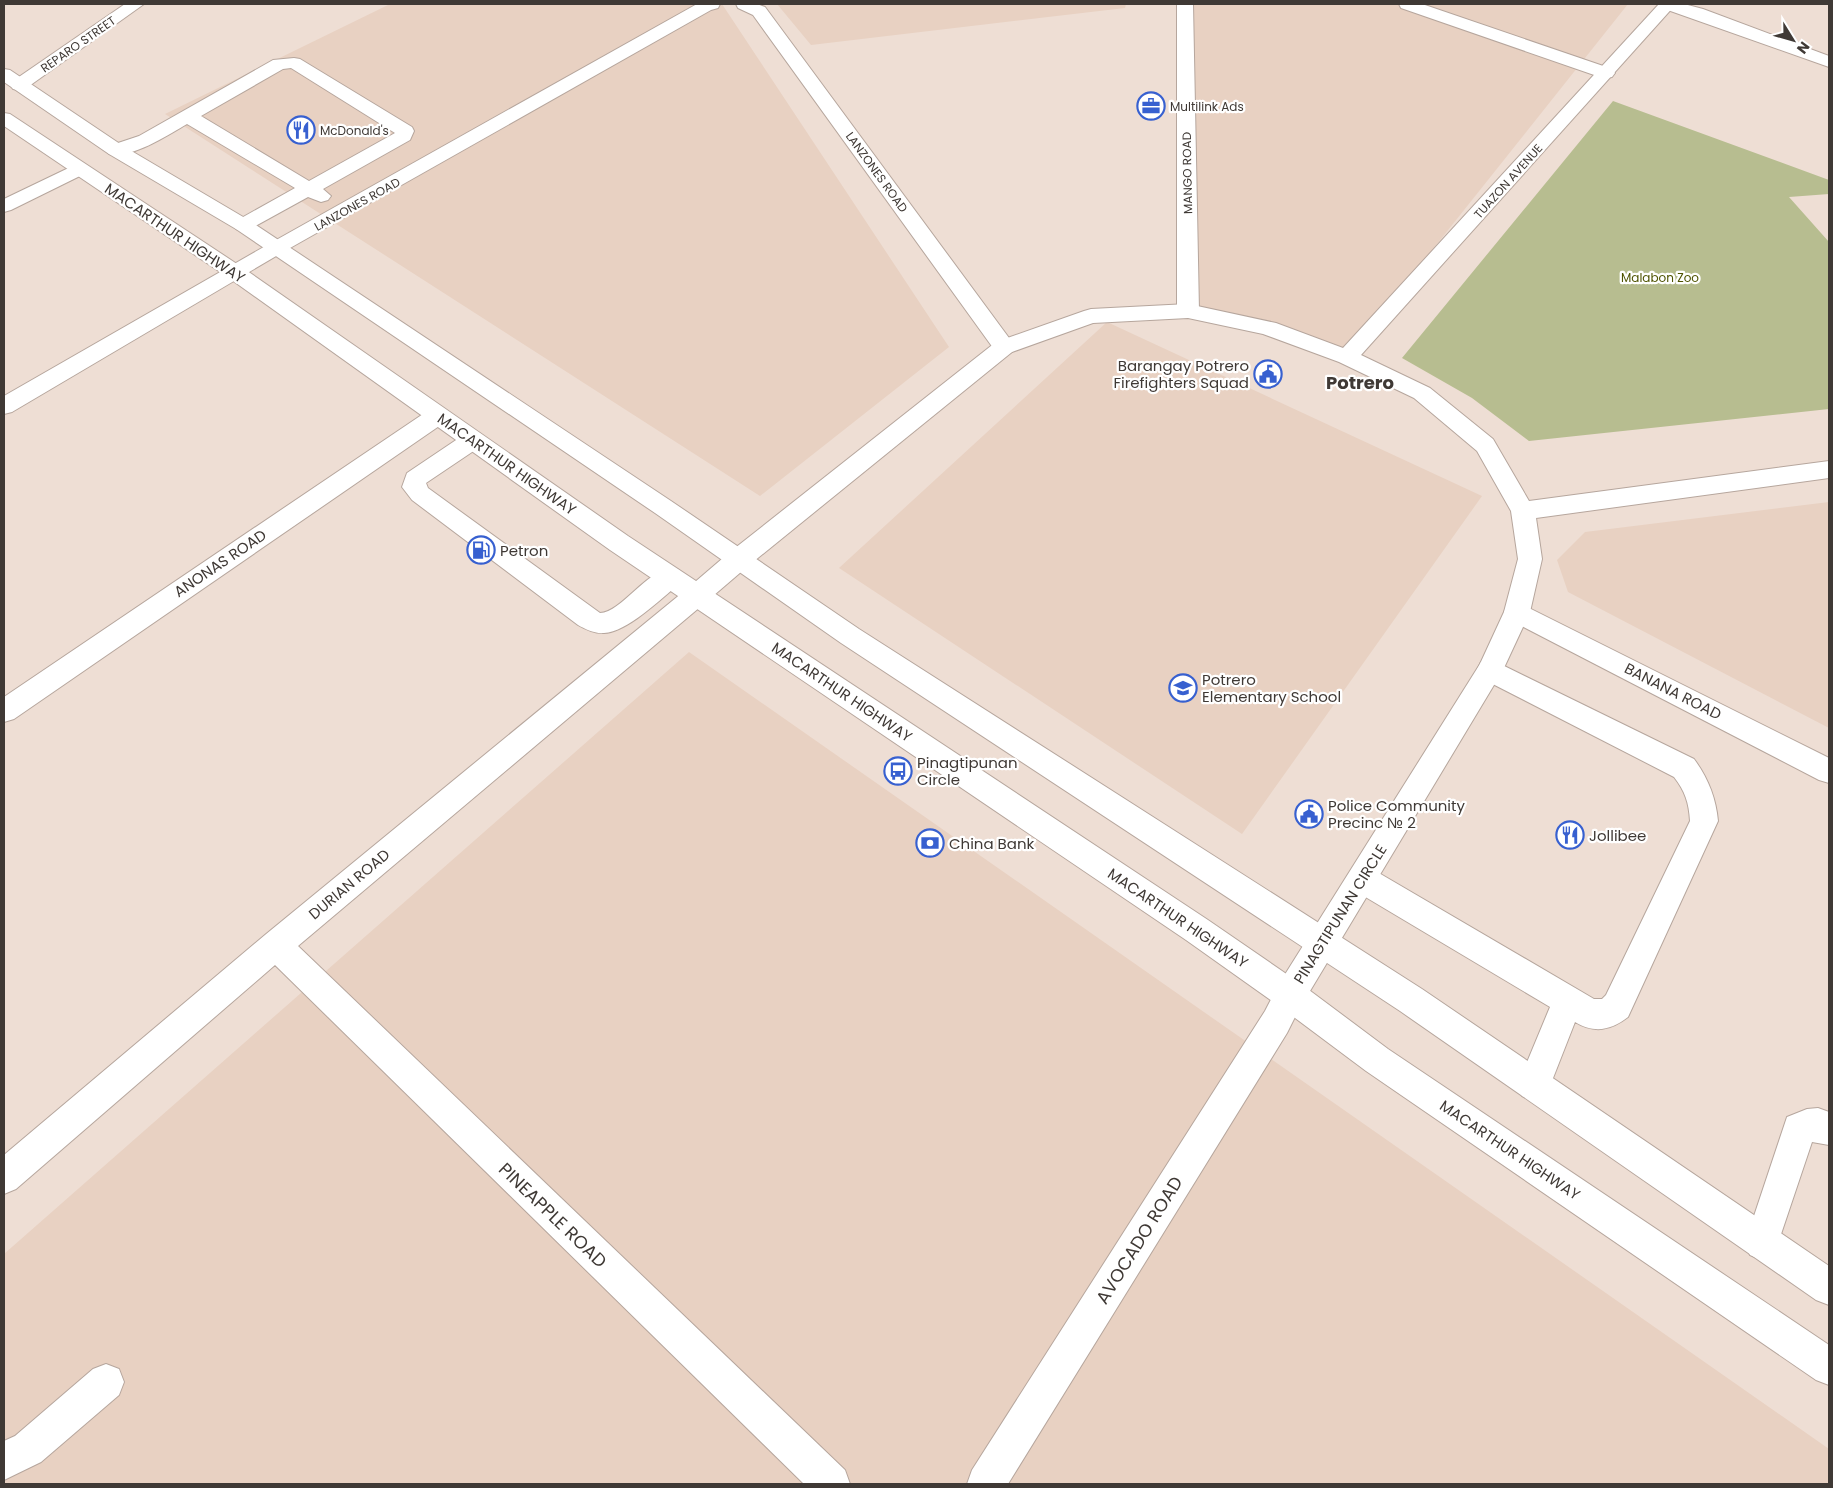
<svg xmlns="http://www.w3.org/2000/svg" width="1833" height="1488" viewBox="0 0 1833 1488" font-family="Poppins,sans-serif">
<style>
.built{fill:#e8d1c2}
.green{fill:#b7bd90}
.lines{fill:none;stroke-linecap:round;stroke-linejoin:round}
.minor-casing{stroke:#b6a69d;stroke-width:2}
.major-casing{stroke:#b6a69d;stroke-width:2}
.highway-casing{stroke:#b6a69d;stroke-width:2}
.minor{fill:#fff;fill-rule:evenodd}
.major{fill:#fff;fill-rule:evenodd}
.highway{fill:#fff;fill-rule:evenodd}
.labels{text-anchor:middle;dominant-baseline:central;stroke-width:4.5;stroke-linejoin:round;paint-order:stroke}
.far-street-label{font-size:12px;fill:#3f3935;stroke:#fff}
.far-poi-label{font-size:12px;fill:#3f3935;stroke:#fff;text-anchor:start}
.far-park-label{font-size:12px;fill:#4e5300;stroke:#fff}
.street-label{font-size:15px;fill:#3f3935;stroke:#fff}
.poi-label{font-size:15px;fill:#3f3935;stroke:#fff;text-anchor:start}
.quarter-label{font-size:18px;font-weight:bold;fill:#3f3935;stroke:#fff}
.near-street-label{font-size:18px;fill:#3f3935;stroke:#fff}
</style>
<rect width="100%" height="100%" fill="#eeded4"/>
<path class="built" d="M 390,4 L 722,4 L 949,347 L 760,496 L 165,114 Z
M 777,4 L 1126,4 L 1125,8 L 811,45 Z
M 1189,4 L 1628,4 L 1351,352 L 1182,304 Z
M 1107,322 L 1482,496 L 1242,834 L 839,568 Z
M 1829,502 L 1829,728 L 1568,592 L 1557,560 L 1585,532 Z
M 689,652 L 1829,1449 L 1829,1484 L 4,1484 L 4,1254 Z"/>
<path class="green" d="M 1613,101 L 1829,180 L 1829,194 L 1789,197 L 1829,242 L 1829,409 L 1529,441 L 1472,398 L 1402,358 Z"/>
<g class="lines">
<g class="minor-casing">
<path id="minor" d="M 125,4 L 144,4 L 25,89 L 19,90 L 13,89 L 10,85 L 13,81 Z
M 697,4 L 720,4 L 718,8 L 711,10 L 283,252 L 12,412 L 4,414 L 4,396 L 269,244 Z
M 736,4 L 757,4 L 765,7 L 1012,342 L 1015,347 L 1012,352 L 1004,354 L 996,352 L 753,15 L 738,8 Z
M 1177,4 L 1193,4 L 1199,311 L 1195,316 L 1188,318 L 1181,316 L 1177,311 Z
M 1399,4 L 1422,4 L 1612,69 L 1615,73 L 1612,77 L 1606,78 L 1600,77 L 1401,8 Z
M 1660,4 L 1684,4 L 1703,9 L 1829,56 L 1829,67 L 1662,8 Z
M 294,58 L 300,59 L 412,127 L 414,131 L 410,140 L 323,189 L 331,196 L 328,200 L 321,202 L 308,197 L 250,229 L 243,231 L 236,229 L 233,225 L 236,221 L 295,188 L 187,124 C 168,135 132,159 109,154 L 107,150 L 109,146 L 139,136 L 273,60 ZM 291,68 L 395,133 L 309,181 L 201,116 L 283,69 Z
M 79,163 L 86,165 L 88,169 L 86,173 L 11,210 L 4,212 L 4,199 Z
M 437,408 L 445,410 L 448,416 L 445,422 L 14,719 L 4,722 L 4,697 L 429,410 Z
M 473,432 L 481,434 L 484,440 L 481,446 L 426,483 L 428,488 L 600,613 C 624,612 651,561 679,570 L 683,577 L 679,584 C 661,599 627,632 604,633 C 595,634 585,629 578,625 L 412,500 L 402,487 L 407,473 L 465,434 Z
M 697,585 L 706,588 L 710,595 L 706,602 L 298,946 L 845,1470 L 850,1484 L 804,1484 L 275,965 L 16,1189 L 4,1194 L 4,1155 L 265,935 L 688,588 Z
M 1517,602 L 1829,758 L 1829,783 L 1819,780 L 1508,619 L 1504,612 L 1508,605 Z
M 1490,659 L 1694,759 C 1708,778 1716,798 1718,821 L 1628,1017 C 1611,1030 1595,1034 1575,1022 L 1546,1096 L 1534,1100 L 1522,1096 L 1518,1084 L 1550,1007 L 1352,889 L 1347,879 L 1352,869 L 1362,865 L 1372,869 L 1594,999 L 1602,999 L 1606,995 L 1690,821 C 1689,803 1685,791 1674,777 L 1481,678 L 1477,670 L 1481,662 Z
M 1290,980 L 1301,984 L 1306,995 L 1287,1033 L 1008,1484 L 967,1484 L 972,1470 L 1265,1011 L 1279,984 Z
M 1818,1108 L 1829,1112 L 1829,1145 L 1812,1142 L 1774,1255 L 1762,1260 L 1750,1255 L 1745,1243 L 1787,1117 L 1807,1109 Z
M 106,1364 L 119,1369 L 124,1382 L 119,1395 L 41,1462 L 4,1480 L 4,1441 L 15,1436 L 93,1369 Z"/>
</g>
<g class="major-casing">
<path id="major" d="M 1659,4 L 1676,4 L 1361,355 L 1430,388 L 1493,439 L 1529,501 L 1829,461 L 1829,478 L 1536,518 L 1542,559 L 1530,612 L 1503,670 L 1301,1006 L 1290,1010 L 1279,1006 L 1274,995 L 1279,984 L 1480,664 L 1504,612 L 1518,559 L 1511,511 L 1477,451 L 1414,398 L 1339,362 L 1263,334 L 1188,318 L 1093,323 L 1012,352 L 748,566 L 706,602 L 697,605 L 688,602 L 684,595 L 688,588 L 730,552 L 996,342 L 1084,311 L 1091,309 L 1188,304 L 1276,323 L 1343,348 Z"/>
</g>
<g class="highway-casing">
<path id="highway" d="M 4,69 L 10,70 L 123,146 L 250,221 L 671,501 L 859,629 L 1422,989 L 1829,1266 L 1829,1305 L 1816,1300 L 1400,1011 L 841,643 L 655,513 L 236,229 L 109,154 L 4,82 Z
M 4,113 L 10,114 L 243,268 L 628,536 L 1208,920 L 1301,984 L 1388,1049 L 1829,1345 L 1829,1385 L 1816,1380 L 1366,1071 L 1279,1006 L 1186,940 L 610,550 L 229,278 L 4,126 Z"/>
</g>
<use href="#minor" class="minor"/>
<use href="#major" class="major"/>
<use href="#highway" class="highway"/>
</g>
<defs>
<g id="office-ring" transform="scale(1.4375)"><circle r="9.5" fill="#fff" stroke="#3760d0" stroke-width="1.5"/><path d="M-6-3h4V-5.5h4V-3h4V5H-6ZM-1-4.5V-3h2v-1.5ZM-6 0V1H6V0Z" fill="#3760d0"/></g>
<g id="restaurant-ring" transform="scale(1.4375)"><circle r="9.5" fill="#fff" stroke="#3760d0" stroke-width="1.5"/><path d="M-5-6h1v4h1v-4h1v4h1v-4h1v5L-1.5 .5V6h-2V.5L-5-1ZM5-6V6H3V1.5H1.5Q1.5-4 5-6Z" fill="#3760d0"/></g>
<g id="civic-ring" transform="scale(1.4375)"><circle r="9.5" fill="#fff" stroke="#3760d0" stroke-width="1.5"/><path d="M-.6-6.5H3V-4.5H.6V-3L4-1V1h2V6H-6V1h2V-1L-.6-3ZM-1.2 2.5V6h2.4V2.5Z" fill="#3760d0"/></g>
<g id="fuel-ring" transform="scale(1.4375)"><circle r="9.5" fill="#fff" stroke="#3760d0" stroke-width="1.5"/><path d="M-5.5-6h7V0h2V4h1.3V-2.5L3-4.5l.8-.8L6-3V5H2.5V1h-1V6h-7ZM-4.2-4.7v3.2H.2V-4.7Z" fill="#3760d0"/></g>
<g id="school-ring" transform="scale(1.4375)"><circle r="9.5" fill="#fff" stroke="#3760d0" stroke-width="1.5"/><path d="M0-5L7-2L0 1L-7-2ZM-4 1L0 2.5L4 1V4Q0 6-4 4Z" fill="#3760d0"/></g>
<g id="bus-ring" transform="scale(1.4375)"><circle r="9.5" fill="#fff" stroke="#3760d0" stroke-width="1.5"/><path d="M-5-6H5V4H4V6H2V4H-2V6H-4V4H-5ZM-3.5-4V0h7V-4ZM-3.5 1.2v1.5H-2V1.2ZM2 1.2v1.5H3.5V1.2Z" fill="#3760d0"/></g>
<g id="bank-ring" transform="scale(1.4375)"><circle r="9.5" fill="#fff" stroke="#3760d0" stroke-width="1.5"/><path d="M-6-4H6V4H-6ZM0-2.3a2.3 2.3 0 1 0 0 4.6a2.3 2.3 0 1 0 0-4.6Z" fill="#3760d0"/></g>
</defs>
<g fill-rule="evenodd">
<use href="#office-ring" x="1151" y="106"/>
<use href="#restaurant-ring" x="301" y="130"/>
<use href="#civic-ring" x="1268" y="374"/>
<use href="#fuel-ring" x="481" y="550"/>
<use href="#school-ring" x="1183" y="688"/>
<use href="#bus-ring" x="898" y="771"/>
<use href="#civic-ring" x="1309" y="814"/>
<use href="#restaurant-ring" x="1570" y="835"/>
<use href="#bank-ring" x="930" y="843"/>
</g>
<g class="labels">
<g class="far-street-label">
<text transform="translate(78 44) rotate(-35)">REPARO STREET</text>
<text transform="translate(877 172) rotate(54)">LANZONES ROAD</text>
<text transform="translate(1187 173) rotate(-91)">MANGO ROAD</text>
<text transform="translate(1508 181) rotate(-48)">TUAZON AVENUE</text>
<text transform="translate(357 204) rotate(-29)">LANZONES ROAD</text>
</g>
<g class="far-poi-label">
<text x="1170" y="106">Multilink Ads</text>
<text x="320" y="130">McDonald's</text>
</g>
<g class="far-park-label">
<text x="1660" y="277">Malabon Zoo</text>
</g>
<g class="street-label">
<text transform="translate(175 233) rotate(34)">MACARTHUR HIGHWAY</text>
<text transform="translate(507 464) rotate(35)">MACARTHUR HIGHWAY</text>
<text transform="translate(220 563) rotate(-34)">ANONAS ROAD</text>
<text transform="translate(1673 691) rotate(27)">BANANA ROAD</text>
<text transform="translate(842 692) rotate(34)">MACARTHUR HIGHWAY</text>
<text transform="translate(349 884) rotate(-40)">DURIAN ROAD</text>
<text transform="translate(1340 914) rotate(-58)">PINAGTIPUNAN CIRCLE</text>
<text transform="translate(1178 918) rotate(34)">MACARTHUR HIGHWAY</text>
<text transform="translate(1510 1150) rotate(34)">MACARTHUR HIGHWAY</text>
</g>
<g class="poi-label">
<text x="1249" y="365" text-anchor="end">Barangay Potrero<tspan x="1249" dy="17">Firefighters Squad</tspan></text>
<text x="500" y="550">Petron</text>
<text x="1202" y="679">Potrero<tspan x="1202" dy="17">Elementary School</tspan></text>
<text x="917" y="762">Pinagtipunan<tspan x="917" dy="17">Circle</tspan></text>
<text x="1328" y="805">Police Community<tspan x="1328" dy="17">Precinc № 2</tspan></text>
<text x="1589" y="835">Jollibee</text>
<text x="949" y="843">China Bank</text>
</g>
<g class="quarter-label">
<text x="1360" y="382">Potrero</text>
</g>
<g class="near-street-label">
<text transform="translate(553 1215) rotate(44)">PINEAPPLE ROAD</text>
<text transform="translate(1139 1240) rotate(-58)">AVOCADO ROAD</text>
</g>
</g>
<rect width="1833" height="1488" fill="none" stroke="#3f3935" stroke-width="10"/>
<g transform="translate(1793 40) rotate(127)" stroke="#ffffff" stroke-width="4" paint-order="stroke">
<path d="M0-4L9 19L0 12L-9 19Z" fill="#3f3935"/>
<text y="-8" font-size="14" font-weight="bold" text-anchor="middle" fill="#3f3935">N</text>
</g>
</svg>
